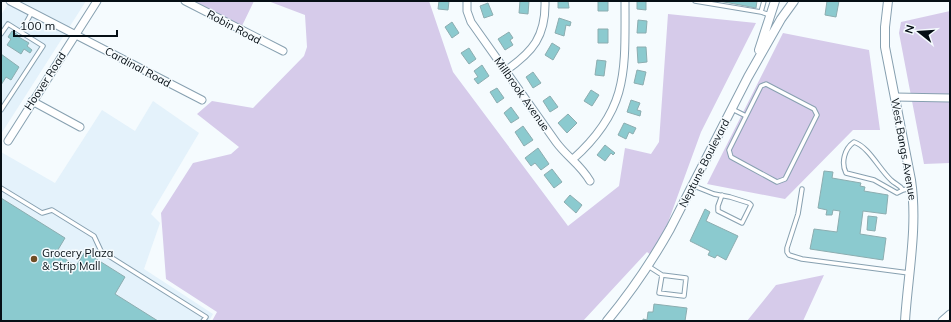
<svg xmlns="http://www.w3.org/2000/svg" width="951" height="322" viewBox="0 0 951 322" font-family="Mulish,sans-serif">
<style>
.built{fill:#e4f2fb}
.green{fill:#d6cbea}
.building{fill:#8bcacf;stroke:#8cadb0}
.lines{fill:none;stroke-linecap:round;stroke-linejoin:round}
.service-casing{stroke:#87a0b0;stroke-width:5.5}
.minor-casing{stroke:#87a0b0;stroke-width:9}
.tertiary-casing{stroke:#87a0b0;stroke-width:10}
.service{stroke:#fff;stroke-width:3.5}
.minor{stroke:#fff;stroke-width:7}
.tertiary{stroke:#fff;stroke-width:8}
.poi-dot{fill:#704e26;stroke:#f5fbfe;stroke-width:1.5}
.labels{text-anchor:middle;dominant-baseline:central;stroke-width:3;stroke-linejoin:round;paint-order:stroke}
.street-label{font-size:11px;fill:#060f15;stroke:#f5fbfe}
.poi-label{font-size:11px;fill:#060f15;stroke:#f5fbfe;text-anchor:start}
</style>
<rect width="100%" height="100%" fill="#f5fbfe"/>
<path class="built" d="M 10,1 L 86,1 L 1,134 L 1,15 Z
M 153,101 L 199,133 L 151,214 L 160,223 L 144,269 L 213,314 L 209,321 L 1,321 L 1,152 L 55,183 L 102,110 L 135,131 Z"/>
<path class="green" d="M 181,1 L 254,1 L 240,30 Z
M 268,1 L 429,1 L 453,72 L 568,226 L 619,186 L 625,148 L 651,154 L 659,142 L 668,14 L 756,23 L 701,132 L 655,258 L 647,252 L 583,321 L 212,321 L 217,312 L 166,279 L 161,213 L 193,163 L 231,154 L 239,147 L 197,114 L 212,101 L 253,108 L 304,56 L 307,47 L 305,15 Z
M 950,11 L 950,163 L 924,164 L 899,33 L 901,22 Z
M 783,33 L 869,50 L 880,130 L 853,130 L 785,199 L 707,184 Z
M 824,275 L 803,321 L 747,321 L 776,285 Z"/>
<path class="building" d="M 439,1 L 449,1 L 448,10 L 438,9 Z
M 520,1 L 529,1 L 528,14 L 519,13 Z
M 558,1 L 568,1 L 569,8 L 558,8 Z
M 598,1 L 608,1 L 608,11 L 598,11 Z
M 637,1 L 646,1 L 646,10 L 637,9 Z
M 719,1 L 757,1 L 756,8 Z
M 827,1 L 839,1 L 836,17 L 825,15 Z
M 488,3 L 493,15 L 484,18 L 480,6 Z
M 559,18 L 571,22 L 570,26 L 566,25 L 564,36 L 555,33 Z
M 638,20 L 647,21 L 646,33 L 637,33 Z
M 452,22 L 459,33 L 452,38 L 445,27 Z
M 598,29 L 608,29 L 608,43 L 598,43 Z
M 12,31 L 18,35 L 17,36 L 29,43 L 27,46 L 32,50 L 30,53 L 24,49 L 21,54 L 7,45 L 11,39 L 8,37 Z
M 509,32 L 513,38 L 510,40 L 513,45 L 505,50 L 498,39 Z
M 552,43 L 560,48 L 553,60 L 545,55 Z
M 637,47 L 646,47 L 647,62 L 638,63 Z
M 469,48 L 476,59 L 469,64 L 461,53 Z
M 1,54 L 19,67 L 11,80 L 6,77 L 1,85 Z
M 597,60 L 606,61 L 604,76 L 595,75 Z
M 482,65 L 489,76 L 478,84 L 474,79 L 478,77 L 474,71 Z
M 637,70 L 646,72 L 643,85 L 634,83 Z
M 533,72 L 541,83 L 533,88 L 526,77 Z
M 497,88 L 504,98 L 497,103 L 490,92 Z
M 591,90 L 599,95 L 592,106 L 584,101 Z
M 550,96 L 558,107 L 550,112 L 543,101 Z
M 631,100 L 640,103 L 637,110 L 641,111 L 640,116 L 627,112 Z
M 511,107 L 519,118 L 511,123 L 504,113 Z
M 568,114 L 577,123 L 567,133 L 558,123 Z
M 624,123 L 636,128 L 633,134 L 629,132 L 626,139 L 618,135 Z
M 523,126 L 533,140 L 524,146 L 515,132 Z
M 605,145 L 615,153 L 613,155 L 611,153 L 605,161 L 597,155 Z
M 538,148 L 549,164 L 541,170 L 535,163 L 531,166 L 525,158 Z
M 552,169 L 562,182 L 554,188 L 544,175 Z
M 824,171 L 833,172 L 832,178 L 861,183 L 860,186 L 865,187 L 864,191 L 888,195 L 886,214 L 863,211 L 860,234 L 886,238 L 883,260 L 810,249 L 814,229 L 837,232 L 840,211 L 833,210 L 832,215 L 826,215 L 827,210 L 818,208 Z
M 570,195 L 582,205 L 576,213 L 564,202 Z
M 1,198 L 65,238 L 56,253 L 76,266 L 85,252 L 125,277 L 115,294 L 158,321 L 1,321 Z
M 705,209 L 710,212 L 706,221 L 738,236 L 726,260 L 717,255 L 715,258 L 708,255 L 710,251 L 690,241 Z
M 868,216 L 877,217 L 875,231 L 867,230 Z
M 654,304 L 687,308 L 685,321 L 643,321 L 643,319 L 647,320 L 648,312 L 653,312 Z"/>
<g class="lines">
<g class="service-casing">
<path id="service" d="M 695,1 L 761,12
M 764,1 L 761,12 L 770,15
M 21,32 L 32,12
M 1,34 L 8,24 L 43,46 L 1,110
M 732,109 L 746,116 L 761,86 L 766,84 L 814,109 L 817,115 L 785,179 L 777,182 L 731,157 L 729,150 L 746,116
M 694,186 L 714,194 L 730,197 L 749,203 L 751,205 L 742,223 L 718,211 L 718,206 L 722,195
M 1,188 L 42,213 L 52,210 L 94,236 L 101,251 L 206,317 L 203,321
M 802,189 L 798,214 L 787,248 L 787,252 L 789,255 L 802,259 L 909,273
M 903,190 C 900,185 895,184 891,180 C 879,169 869,147 854,142 C 844,149 841,163 846,173 L 874,180 L 897,193 L 903,190 L 911,188
M 648,266 L 662,275 L 686,278 L 684,296 L 659,293 L 662,275"/>
</g>
<g class="minor-casing">
<path id="minor" d="M 10,1 L 202,100
M 185,1 L 283,51
M 467,1 L 467,11 L 471,22 L 556,142 C 567,157 580,164 590,181
M 505,71 C 533,52 546,36 545,1
M 895,97 L 950,98
M 32,101 L 80,127
M 8,141 L 97,1
M 573,159 C 629,109 625,71 625,1
M 942,321 L 950,314"/>
</g>
<g class="tertiary-casing">
<path id="tertiary" d="M 888,1 L 885,27 L 885,47 L 911,180 C 918,227 908,274 905,321
M 759,50 L 775,1
M 607,321 C 631,292 652,261 670,229 L 748,77 L 781,19 L 794,1"/>
</g>
<use href="#service" class="service"/>
<use href="#minor" class="minor"/>
<use href="#tertiary" class="tertiary"/>
</g>
<circle class="poi-dot" cx="34" cy="259" r="4"/>
<g class="labels">
<g class="street-label">
<text transform="translate(234 27) rotate(28)">Robin Road</text>
<text transform="translate(138 67) rotate(28)">Cardinal Road</text>
<text transform="translate(45 81) rotate(-57)">Hoover Road</text>
<text transform="translate(522 94) rotate(55)">Millbrook Avenue</text>
<text transform="translate(904 149) rotate(80)">West Bangs Avenue</text>
<text transform="translate(704 163) rotate(-63)">Neptune Boulevard</text>
</g>
<g class="poi-label">
<text x="42" y="253">Grocery Plaza<tspan x="42" dy="13">&amp; Strip Mall</tspan></text>
</g>
</g>
<rect width="951" height="322" fill="none" stroke="#060f15" stroke-width="4"/>
<g transform="translate(919 32) rotate(287)" stroke="#f5fbfe" stroke-width="3" paint-order="stroke">
<path d="M0-3L7 15L0 10L-7 15Z" fill="#060f15"/>
<text y="-6" font-size="11" font-weight="bold" text-anchor="middle" fill="#060f15">N</text>
</g>
<path d="M14 30v6h103v-6" fill="none" stroke="#060f15" stroke-width="2"/>
<text x="20" y="30" font-size="12" fill="#060f15" stroke="#f5fbfe" stroke-width="3" paint-order="stroke">100 m</text>
</svg>
